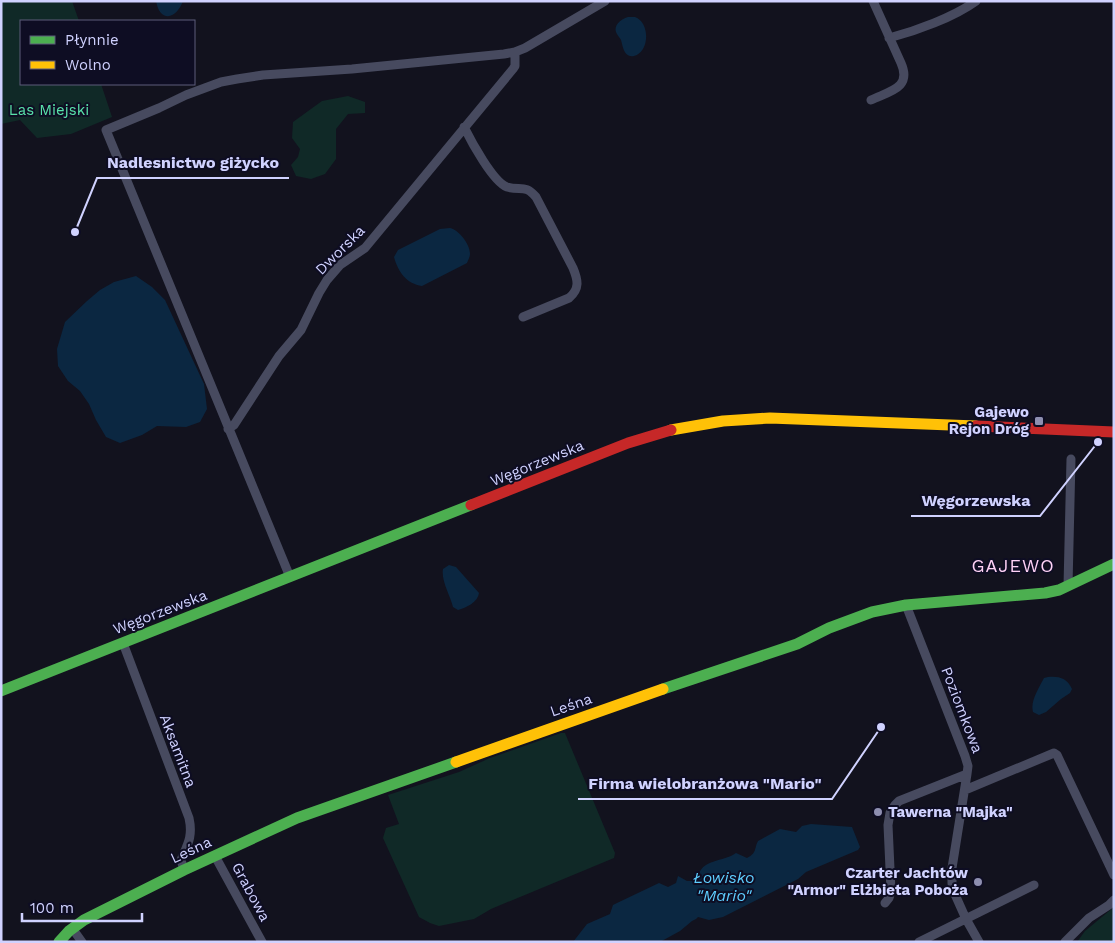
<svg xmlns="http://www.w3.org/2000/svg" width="1115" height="943" viewBox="0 0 1115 943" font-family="'Work Sans',sans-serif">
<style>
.green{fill:#102927}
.water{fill:#0b2741}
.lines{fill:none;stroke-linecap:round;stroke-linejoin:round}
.street{stroke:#474a5f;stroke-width:9}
.fast{stroke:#4caf50;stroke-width:11}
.slow{stroke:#ffc107;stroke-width:11}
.jam{stroke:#c62828;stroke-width:11}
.poi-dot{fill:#8e8fb0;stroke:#0e0d23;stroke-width:2}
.labels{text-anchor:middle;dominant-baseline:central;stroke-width:4;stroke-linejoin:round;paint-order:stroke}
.park-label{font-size:15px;fill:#59e2aa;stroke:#0e0d23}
.street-label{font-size:15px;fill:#d0d2ff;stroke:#0e0d23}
.poi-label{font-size:15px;font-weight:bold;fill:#d0d2ff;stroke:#0e0d23;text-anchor:end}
.water-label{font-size:16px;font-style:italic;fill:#5eceff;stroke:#0e0d23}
.quarter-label{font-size:18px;letter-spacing:1px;fill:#ffd2f6;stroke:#0e0d23}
.leader{fill:none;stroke:#d0d2ff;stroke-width:2}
.callout-dot{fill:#d0d2ff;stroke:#0e0d23;stroke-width:2}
.callout-label{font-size:16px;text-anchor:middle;font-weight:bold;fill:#d0d2ff;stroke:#0e0d23;stroke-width:4;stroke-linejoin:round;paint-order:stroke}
</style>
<rect width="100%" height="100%" fill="#12121e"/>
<path class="green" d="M 1,1 L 72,1 L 79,21 L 21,21 L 21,84 L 101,84 L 112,117 L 71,134 L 37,138 L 20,120 L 1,124 Z
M 348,96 L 365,102 L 365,113 L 348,114 L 336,129 L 336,159 L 325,174 L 311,179 L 296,176 L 291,165 L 298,157 L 300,149 L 292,138 L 293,122 L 322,101 Z
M 561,733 L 565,733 L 615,853 L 614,858 L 491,909 L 474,919 L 439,926 L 430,923 L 419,917 L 383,838 L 386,828 L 399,824 L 388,795 L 459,772 L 490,758 Z
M 1114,907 L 1114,942 L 1077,942 L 1085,931 Z"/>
<path class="water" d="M 156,1 L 183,1 C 180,10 170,22 161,13 C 158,10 157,5 156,1 Z
M 628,17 C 629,17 634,17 635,17 C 650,22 650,52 634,56 C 624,58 623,47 621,40 C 620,38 618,36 617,34 C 612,26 621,19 628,17 Z
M 450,228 C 459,230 470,244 470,254 C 470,257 468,260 467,263 L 422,286 C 407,284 398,272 394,257 L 398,250 L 440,229 Z
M 136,276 L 152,287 L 165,300 L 204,384 L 207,409 L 200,422 L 186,427 L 157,426 L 142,435 L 120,443 L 106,437 L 96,420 L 89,404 L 80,391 L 68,381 L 58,366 L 57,349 L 65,322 L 87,301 L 100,290 L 114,282 Z
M 449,565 L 456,567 L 479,593 C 478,602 466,608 458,610 L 453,607 C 450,595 441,581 443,569 Z
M 1048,677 C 1059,676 1067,678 1072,689 L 1070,693 L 1061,699 L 1046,712 L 1039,715 L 1033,712 C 1030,701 1039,688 1044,678 Z
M 811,824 L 852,827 L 860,847 L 858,850 L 806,872 L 798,879 L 723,917 L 709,920 L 698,917 L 696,919 L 692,921 L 680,931 L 660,942 L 573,942 L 587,924 L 610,914 L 613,905 L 617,903 L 659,883 L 668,887 L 676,883 L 678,876 L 687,881 L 694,881 L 698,878 C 700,859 724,862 736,853 L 747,858 C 757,853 754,849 758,841 L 780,829 L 796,832 L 802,826 Z"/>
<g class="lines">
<path class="street" d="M 889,38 C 916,31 954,17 976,1
M 871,100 C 890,91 912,88 901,63 L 873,1
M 464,127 C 471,141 493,182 507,187 C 521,191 525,184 536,197 L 573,268 C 578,280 580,289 569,298 L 523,317
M 228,429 L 234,425 L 279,356 L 301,330 L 319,293 L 327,280 L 340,265 L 365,248 L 513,69 L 515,66 L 515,52
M 290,577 L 106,130 L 159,108 L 186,95 L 221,82 L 237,79 L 263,75 L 352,69 L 504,54 L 515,52 L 525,48 L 605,1
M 1068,586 L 1071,459
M 906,605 L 965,756 L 968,766 L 967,774 L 952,868 L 952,883 L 953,890 L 966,919 L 979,942
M 123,643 L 189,818 C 193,836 188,844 181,860 L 184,870
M 965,790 L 1054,753 L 1057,755 L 1114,875
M 215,856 L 262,942
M 885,903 L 889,898 L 891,891 L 888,825 L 890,813 L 895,805 L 899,801 L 967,774
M 72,928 L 82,942
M 919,942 L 1034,885
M 1065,942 L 1089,918 L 1109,905 L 1114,900"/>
<path class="fast" d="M 663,689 L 797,644 L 829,628 L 872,612 L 906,605 L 1045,593 L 1059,590 L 1114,564
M 1,691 L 471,505
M 59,942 L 69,931 L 84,920 L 184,870 L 297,818 L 456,762"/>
<path class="slow" d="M 671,430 L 723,421 L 770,418 L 976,426
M 456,762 L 663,689"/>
<path class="jam" d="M 976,426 L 1114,432
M 471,505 L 628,443 L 671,430"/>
</g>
<g class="poi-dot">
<rect x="1034" y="416" width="10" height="10" rx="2.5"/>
<circle cx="878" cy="812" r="5"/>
<circle cx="978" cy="882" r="5"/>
</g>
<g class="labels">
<g class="park-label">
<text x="49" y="110">Las Miejski</text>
</g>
<g class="street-label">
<text transform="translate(340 250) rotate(-45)">Dworska</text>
<text transform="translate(537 463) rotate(-22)">Węgorzewska</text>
<text transform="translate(160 612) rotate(-21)">Węgorzewska</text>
<text transform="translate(571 705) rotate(-19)">Leśna</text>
<text transform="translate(962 710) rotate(69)">Poziomkowa</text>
<text transform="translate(178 751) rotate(69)">Aksamitna</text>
<text transform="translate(191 850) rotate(-25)">Leśna</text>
<text transform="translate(251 892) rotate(62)">Grabowa</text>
</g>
<g class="poi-label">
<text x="1029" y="412">Gajewo<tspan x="1029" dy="17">Rejon Dróg</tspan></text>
<text x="888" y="812" text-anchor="start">Tawerna "Majka"</text>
<text x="968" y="873">Czarter Jachtów<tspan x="968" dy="17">"Armor" Elżbieta Poboża</tspan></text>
</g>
<g class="water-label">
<text x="724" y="877">Łowisko<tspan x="724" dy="18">"Mario"</tspan></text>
</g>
<g class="quarter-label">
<text x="1013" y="565">GAJEWO</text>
</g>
</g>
<path class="leader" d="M75 232L97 178H289M1098 442L1040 516H911M881 727L832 799H578"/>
<g class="callout-dot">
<circle cx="75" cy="232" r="5"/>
<circle cx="1098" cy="442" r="5"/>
<circle cx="881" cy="727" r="5"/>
</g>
<g class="callout-label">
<text x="193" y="168">Nadlesnictwo giżycko</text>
<text x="976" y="506">Węgorzewska</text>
<text x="705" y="789">Firma wielobranżowa "Mario"</text>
</g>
<rect width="1115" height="943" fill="none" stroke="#d0d2ff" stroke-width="5"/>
<rect x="20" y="20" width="175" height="65" fill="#0e0d23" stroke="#5c5c7b"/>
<rect x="30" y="36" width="25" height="8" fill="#4caf50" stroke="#5c5c7b"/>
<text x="65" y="45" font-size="15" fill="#d0d2ff">Płynnie</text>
<rect x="30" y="61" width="25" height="8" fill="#ffc107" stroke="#5c5c7b"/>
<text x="65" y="70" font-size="15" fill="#d0d2ff">Wolno</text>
<path d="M22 913v8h120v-8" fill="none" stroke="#d0d2ff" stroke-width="2.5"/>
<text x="30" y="913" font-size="15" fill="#d0d2ff" stroke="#0e0d23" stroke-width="4" paint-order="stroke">100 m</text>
</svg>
